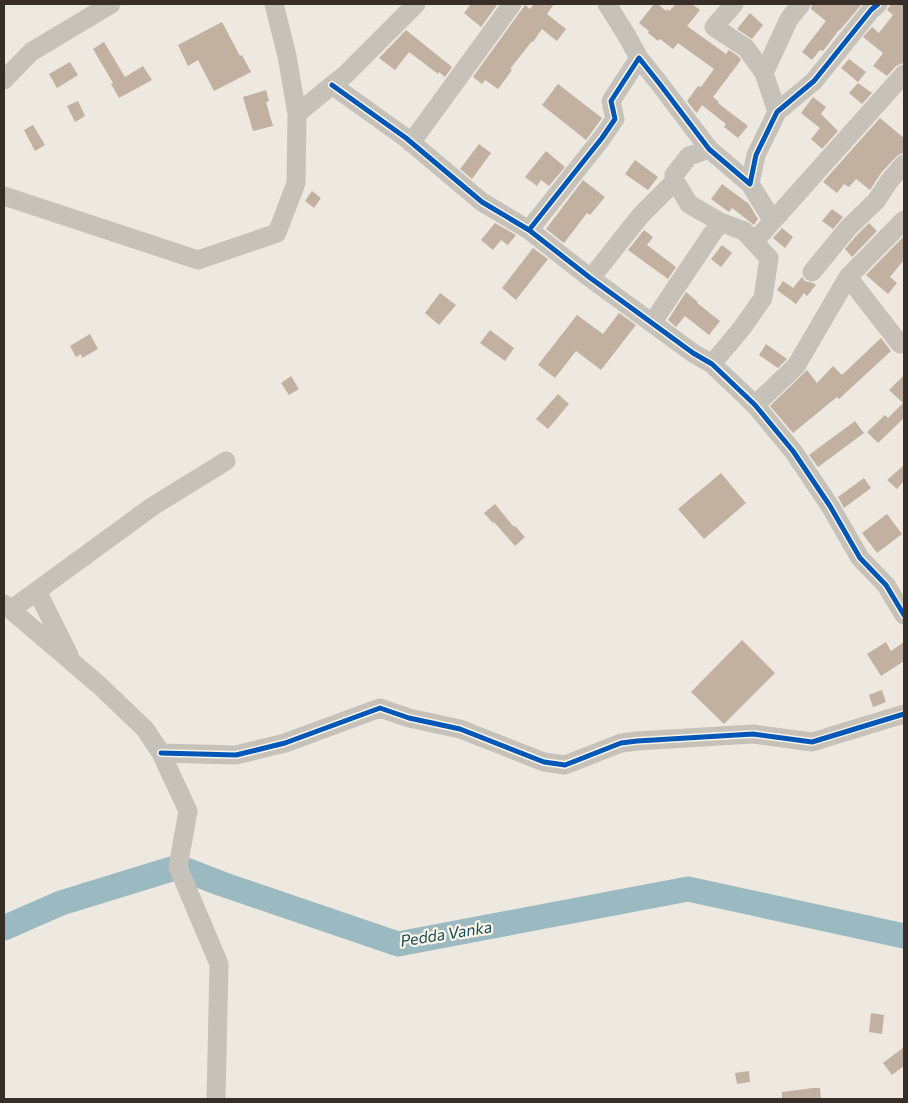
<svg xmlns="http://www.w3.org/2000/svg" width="908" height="1103" viewBox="0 0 908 1103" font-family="Commissioner,sans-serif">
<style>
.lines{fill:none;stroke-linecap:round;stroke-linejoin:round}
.river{stroke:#9ab9c0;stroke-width:25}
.building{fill:#c2b0a0}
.minor{stroke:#c6c1b9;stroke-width:19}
.cycleway-casing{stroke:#fbf5e7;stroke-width:8}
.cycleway{stroke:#0057b8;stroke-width:5}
.labels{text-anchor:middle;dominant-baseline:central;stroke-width:4.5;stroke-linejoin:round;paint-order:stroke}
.water-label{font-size:16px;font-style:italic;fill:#1a4b5b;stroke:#fbf5e7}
</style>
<rect width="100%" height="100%" fill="#ede9e0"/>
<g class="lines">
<path class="river" d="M 4,928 L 61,903 L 178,867 L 222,884 L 398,944 L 688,889 L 904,936"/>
</g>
<path class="building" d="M 471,4 L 495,4 L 497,5 L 481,27 L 464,13 Z
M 534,4 L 554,4 L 547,14 L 566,29 L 557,41 L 542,29 L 533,42 L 532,41 L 510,69 L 512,70 L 498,89 L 485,80 L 482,84 L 473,77 L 525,5 L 530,9 Z
M 654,4 L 658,4 L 666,11 L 667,9 L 669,11 L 676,4 L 692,4 L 700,10 L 687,26 L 726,54 L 729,50 L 738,56 L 741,60 L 713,97 L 719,102 L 718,103 L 748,126 L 738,138 L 724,127 L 726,124 L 702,105 L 697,113 L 694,110 L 687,101 L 698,86 L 701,87 L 714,69 L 678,43 L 673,49 L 660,39 L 658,41 L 648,33 L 649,31 L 639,23 Z
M 812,4 L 862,4 L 840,30 L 839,30 L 823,51 L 820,50 L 812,60 L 802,52 L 826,21 L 811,9 Z
M 891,4 L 904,4 L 904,63 L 900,64 L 896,66 L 887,76 L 873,66 L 883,53 L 863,37 L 872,27 L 879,33 L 893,15 L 887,10 Z
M 750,13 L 763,25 L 752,39 L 737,29 Z
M 222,22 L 240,56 L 242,55 L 251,72 L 214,91 L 198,60 L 188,66 L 178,45 Z
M 406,30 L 452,67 L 445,77 L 439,72 L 438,74 L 409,52 L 395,70 L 379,58 Z
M 104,42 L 125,77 L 143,66 L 152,80 L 119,98 L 111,84 L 113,83 L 93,49 Z
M 849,59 L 866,72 L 858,82 L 841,68 Z
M 70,62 L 78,75 L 57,88 L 49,74 Z
M 858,83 L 872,93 L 862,104 L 849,93 Z
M 558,84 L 602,118 L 586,140 L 542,105 Z
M 266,90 L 269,101 L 266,102 L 273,126 L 253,131 L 243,97 Z
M 813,97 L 826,107 L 821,114 L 838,131 L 822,149 L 811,139 L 820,128 L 801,113 Z
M 78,101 L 85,116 L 75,122 L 67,106 Z
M 880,118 L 904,138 L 904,153 L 900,154 L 896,157 L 881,173 L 870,190 L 856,179 L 849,187 L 844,184 L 837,193 L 823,182 Z
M 33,125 L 45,145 L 35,151 L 24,130 Z
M 479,144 L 491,153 L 472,179 L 460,169 Z
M 546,151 L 565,167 L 549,186 L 541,180 L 537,186 L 525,177 Z
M 635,160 L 658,177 L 648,190 L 625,174 Z
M 583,180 L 605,197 L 590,215 L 587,213 L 564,243 L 546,229 Z
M 722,184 L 749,204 L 758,219 L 754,225 L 732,208 L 729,212 L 711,199 Z
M 312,191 L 321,198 L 314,208 L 305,201 Z
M 832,209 L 843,217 L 833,229 L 822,221 Z
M 495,223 L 516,235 L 508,245 L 501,240 L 493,250 L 481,240 Z
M 869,223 L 877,231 L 852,257 L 845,249 L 856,236 Z
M 782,228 L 793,237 L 785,248 L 773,238 Z
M 644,230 L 653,237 L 647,245 L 676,267 L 668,279 L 628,250 Z
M 904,236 L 904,260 L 890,277 L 897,283 L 888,294 L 866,275 Z
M 722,245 L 732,253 L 721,267 L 711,259 Z
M 533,248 L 548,259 L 516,300 L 502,288 Z
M 802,277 L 805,281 L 813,283 L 816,285 L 807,296 L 804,293 L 796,304 L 777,290 L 783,281 L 793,288 Z
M 686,292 L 698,302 L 697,303 L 720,321 L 709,335 L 685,316 L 676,327 L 668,320 Z
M 440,293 L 456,305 L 439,325 L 425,313 Z
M 619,313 L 636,325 L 601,370 L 576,351 L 555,378 L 538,365 L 577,315 L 603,334 Z
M 490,330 L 514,348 L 505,361 L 480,343 Z
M 90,334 L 98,349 L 82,358 L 81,354 L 76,357 L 70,346 Z
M 881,338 L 891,351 L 839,399 L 837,397 L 793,433 L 770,406 L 807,370 L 817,383 L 833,366 L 842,375 Z
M 766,344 L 787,359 L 778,368 L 759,355 Z
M 904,375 L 904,418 L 878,443 L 867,432 L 885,415 L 888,418 L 903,403 L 889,390 Z
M 291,376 L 299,389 L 289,395 L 281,383 Z
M 558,394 L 569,404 L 548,429 L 536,419 Z
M 855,421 L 864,433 L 818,467 L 809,455 Z
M 904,465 L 904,481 L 897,489 L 887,480 Z
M 721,473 L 746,503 L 704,539 L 678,509 Z
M 864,478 L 871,488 L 844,508 L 838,497 Z
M 495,504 L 514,527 L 515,526 L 525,537 L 515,546 L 494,522 L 493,523 L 484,513 Z
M 887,514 L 902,534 L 877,553 L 862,533 Z
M 742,640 L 775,673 L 724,724 L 691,692 Z
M 886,642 L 891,651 L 904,642 L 904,661 L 881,676 L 867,654 Z
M 882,690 L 886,702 L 873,707 L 869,695 Z
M 871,1013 L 884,1015 L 882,1034 L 869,1032 Z
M 904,1047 L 904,1066 L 892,1075 L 883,1063 Z
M 749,1071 L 750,1082 L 737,1084 L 735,1073 Z
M 813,1088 L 820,1088 L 821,1099 L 782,1099 L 782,1092 Z"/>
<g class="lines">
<path class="minor" d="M 607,4 L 627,36 L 639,58
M 734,4 L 714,27 L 746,48 L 764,73 L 777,112
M 764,73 L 789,19 L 801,4
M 4,80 L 31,52 L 111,4
M 332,85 L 406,138 L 482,202 L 529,230 L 589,277 L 693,353 L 712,364 L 755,405 L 793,451 L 830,506 L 860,558 L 886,585 L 904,615
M 297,114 L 332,85 L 345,75 L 416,4
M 411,143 L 512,4
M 675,181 L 674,175 L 689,156 L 709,149
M 750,184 L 773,221
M 4,196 L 198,260 L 277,233 L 296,183 L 297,114 L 287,56 L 274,4
M 904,220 L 848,277 L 900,344 L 904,340
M 529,230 L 602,138 L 615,119 L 611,101 L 639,58 L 659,83 L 709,149 L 750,184 L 756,155 L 777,112 L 814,81 L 871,10 L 878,4
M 754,242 L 904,74
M 812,272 L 848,228 L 876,201 L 890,180 L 904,164
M 591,278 L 641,215 L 675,181 L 689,204 L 720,222
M 652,323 L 720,222 L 744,231 L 769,258 L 763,298 L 742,328 L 712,364
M 755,405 L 796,366 L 848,277
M 37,591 L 69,655
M 4,604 L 99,685 L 145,729 L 161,753 L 188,811 L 178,867 L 219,964 L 216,1099
M 12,609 L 153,506 L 226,461
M 161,753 L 236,755 L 285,743 L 380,708 L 409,718 L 460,729 L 544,762 L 565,765 L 621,743 L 637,741 L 753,734 L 812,742 L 904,714"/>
<g class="cycleway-casing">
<path id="cycleway" d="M 332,85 L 406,138 L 482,202 L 529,230 L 589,277 L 693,353 L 712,364 L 755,405 L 793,451 L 830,506 L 860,558 L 886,585 L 904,615
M 529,230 L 602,138 L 615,119 L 611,101 L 639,58 L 659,83 L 709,149 L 750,184 L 756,155 L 777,112 L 814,81 L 871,10 L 878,4
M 161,753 L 236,755 L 285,743 L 380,708 L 409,718 L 460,729 L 544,762 L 565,765 L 621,743 L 637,741 L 753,734 L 812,742 L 904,714"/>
</g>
<use href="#cycleway" class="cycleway"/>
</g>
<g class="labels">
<g class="water-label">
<text transform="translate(446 933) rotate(-9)">Pedda Vanka</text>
</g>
</g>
<rect width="908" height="1103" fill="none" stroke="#372f27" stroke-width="10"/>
</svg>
